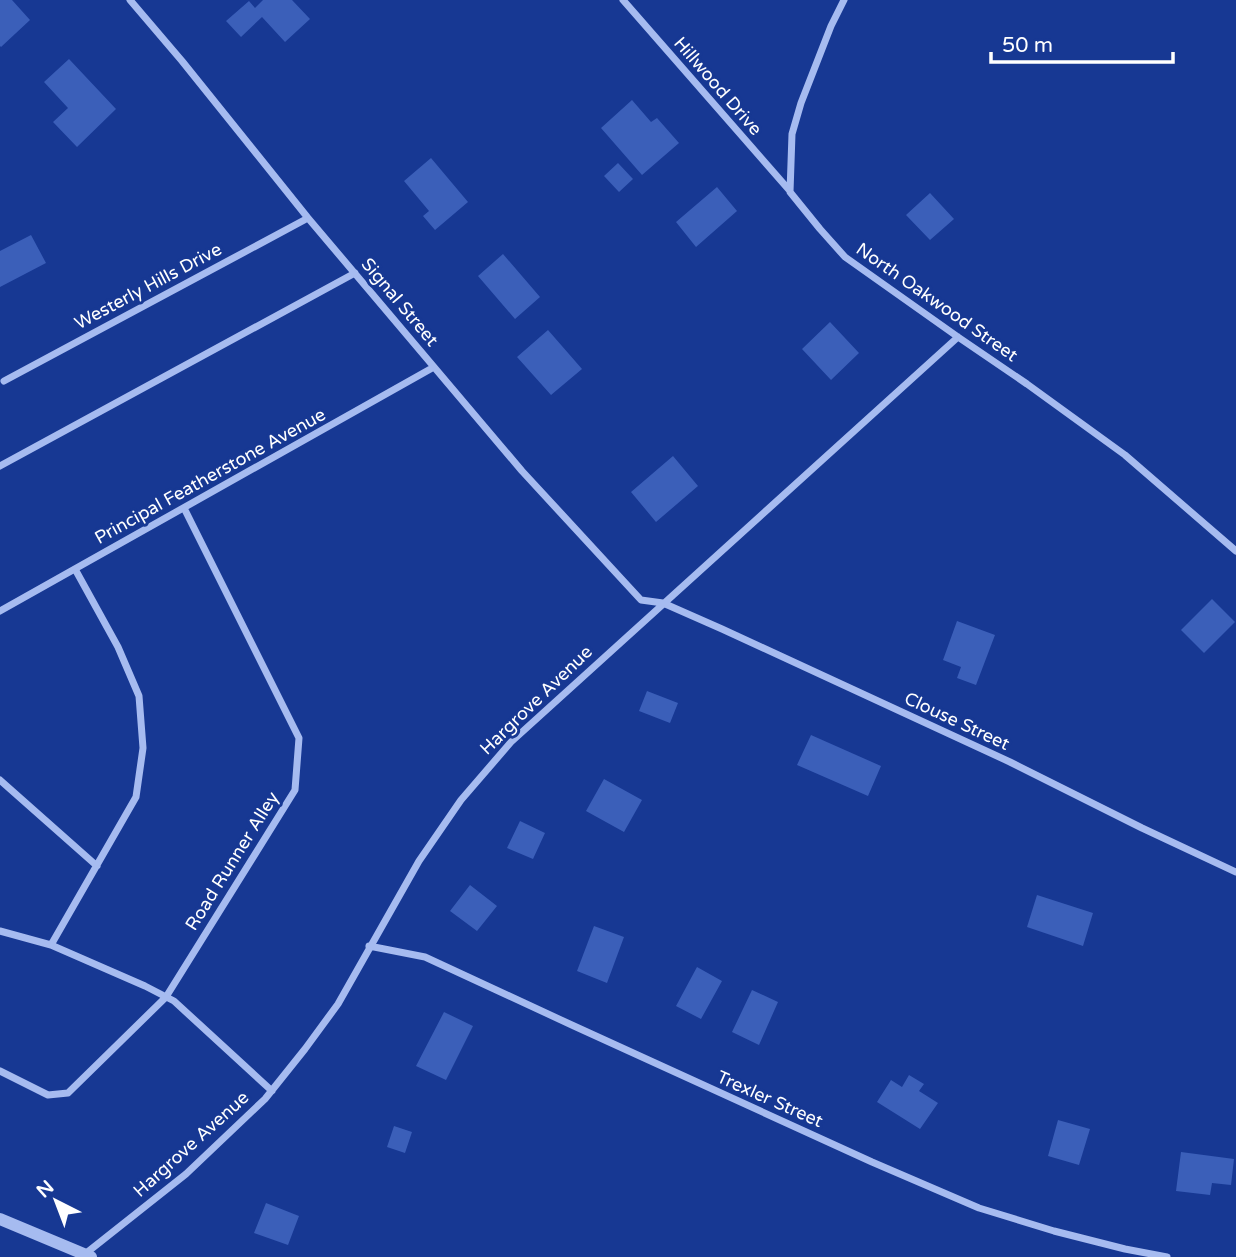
<svg xmlns="http://www.w3.org/2000/svg" width="1236" height="1257" viewBox="0 0 1236 1257" font-family="'Varela Round',sans-serif">
<style>
.building{fill:#3b5fb9}
.lines{fill:none;stroke-linecap:round;stroke-linejoin:round}
.minor{stroke:#a6bbf0;stroke-width:7}
.tertiary{stroke:#a6bbf0;stroke-width:12}
.labels{text-anchor:middle;dominant-baseline:central;stroke-width:6;stroke-linejoin:round;paint-order:stroke}
.street-label{font-size:18px;fill:#fff;stroke:#173893}
</style>
<rect width="100%" height="100%" fill="#173893"/>
<path class="building" d="M 0,0 L 12,0 L 30,20 L 1,47 L 0,46 Z
M 263,0 L 292,0 L 310,19 L 285,42 L 262,17 L 241,37 L 226,21 L 249,1 L 255,8 Z
M 69,59 L 116,109 L 77,147 L 53,122 L 68,108 L 44,82 Z
M 632,100 L 651,122 L 657,118 L 679,143 L 642,175 L 601,128 Z
M 431,158 L 468,202 L 435,230 L 423,216 L 429,211 L 404,181 Z
M 618,163 L 633,179 L 619,192 L 604,176 Z
M 717,187 L 737,211 L 696,247 L 676,222 Z
M 930,193 L 954,219 L 930,240 L 906,215 Z
M 31,235 L 46,263 L 0,287 L 0,251 Z
M 503,254 L 540,297 L 515,319 L 478,276 Z
M 830,322 L 859,353 L 831,380 L 802,349 Z
M 548,330 L 582,369 L 551,395 L 517,357 Z
M 673,456 L 698,486 L 656,522 L 631,492 Z
M 1212,599 L 1235,622 L 1204,653 L 1181,630 Z
M 957,621 L 995,635 L 976,685 L 957,678 L 961,667 L 943,660 Z
M 647,691 L 678,703 L 670,723 L 639,711 Z
M 811,735 L 881,766 L 868,796 L 797,765 Z
M 604,779 L 642,800 L 624,832 L 586,811 Z
M 520,821 L 545,833 L 533,859 L 507,848 Z
M 470,885 L 497,906 L 477,931 L 450,911 Z
M 1037,895 L 1093,913 L 1083,946 L 1027,927 Z
M 594,926 L 624,937 L 607,983 L 577,971 Z
M 697,967 L 722,981 L 701,1019 L 676,1006 Z
M 752,990 L 778,1002 L 759,1045 L 732,1032 Z
M 444,1012 L 473,1026 L 446,1080 L 416,1066 Z
M 909,1075 L 924,1084 L 919,1091 L 938,1103 L 920,1129 L 877,1102 L 891,1080 L 902,1087 Z
M 1058,1120 L 1090,1129 L 1079,1165 L 1048,1156 Z
M 394,1126 L 412,1132 L 405,1153 L 387,1147 Z
M 1181,1152 L 1234,1159 L 1231,1185 L 1212,1183 L 1210,1195 L 1176,1191 Z
M 266,1203 L 299,1216 L 288,1245 L 254,1233 Z"/>
<g class="lines">
<path class="minor" d="M 130,0 L 182,61 L 308,218 L 522,471 L 641,600 L 663,603 L 722,629 L 1010,762 L 1142,828 L 1236,872
M 623,0 L 790,191
M 844,0 L 831,26 L 801,103 L 792,134 L 790,192 L 820,229 L 845,257 L 958,337 L 1027,384 L 1125,455 L 1236,551
M 4,381 L 308,218
M 0,466 L 355,273
M 0,611 L 434,367
M 0,780 L 97,866
M 0,931 L 51,945 L 145,986 L 174,1001 L 272,1091
M 51,945 L 136,797 L 143,748 L 139,696 L 118,647 L 75,569
M 369,946 L 425,957 L 574,1026 L 872,1162 L 979,1208 L 1054,1231 L 1125,1249 L 1167,1257
M 0,1071 L 48,1095 L 68,1093 L 166,997 L 295,790 L 299,738 L 184,508
M 85,1254 L 186,1174 L 265,1099 L 305,1049 L 338,1004 L 419,861 L 461,800 L 511,742 L 958,337"/>
<path class="tertiary" d="M 0,1219 L 91,1257"/>
</g>
<g class="labels">
<g class="street-label">
<text transform="translate(718 86) rotate(49)">Hillwood Drive</text>
<text transform="translate(148 286) rotate(-28)">Westerly Hills Drive</text>
<text transform="translate(400 302) rotate(50)">Signal Street</text>
<text transform="translate(937 302) rotate(35)">North Oakwood Street</text>
<text transform="translate(210 476) rotate(-29)">Principal Featherstone Avenue</text>
<text transform="translate(536 700) rotate(-44)">Hargrove Avenue</text>
<text transform="translate(957 721) rotate(25)">Clouse Street</text>
<text transform="translate(232 861) rotate(-58)">Road Runner Alley</text>
<text transform="translate(770 1099) rotate(24)">Trexler Street</text>
<text transform="translate(191 1144) rotate(-42)">Hargrove Avenue</text>
</g>
</g>
<g transform="translate(56 1201) rotate(318)" stroke="#173893" stroke-width="5" paint-order="stroke">
<path d="M0-5L12 26L0 18L-12 26Z" fill="#ffffff"/>
<text y="-10" font-size="19" font-weight="bold" text-anchor="middle" fill="#ffffff">N</text>
</g>
<path d="M991 52v10h182v-10" fill="none" stroke="#ffffff" stroke-width="3.5"/>
<text x="1002" y="52" font-size="21" fill="#ffffff" stroke="#173893" stroke-width="5" paint-order="stroke">50 m</text>
</svg>
